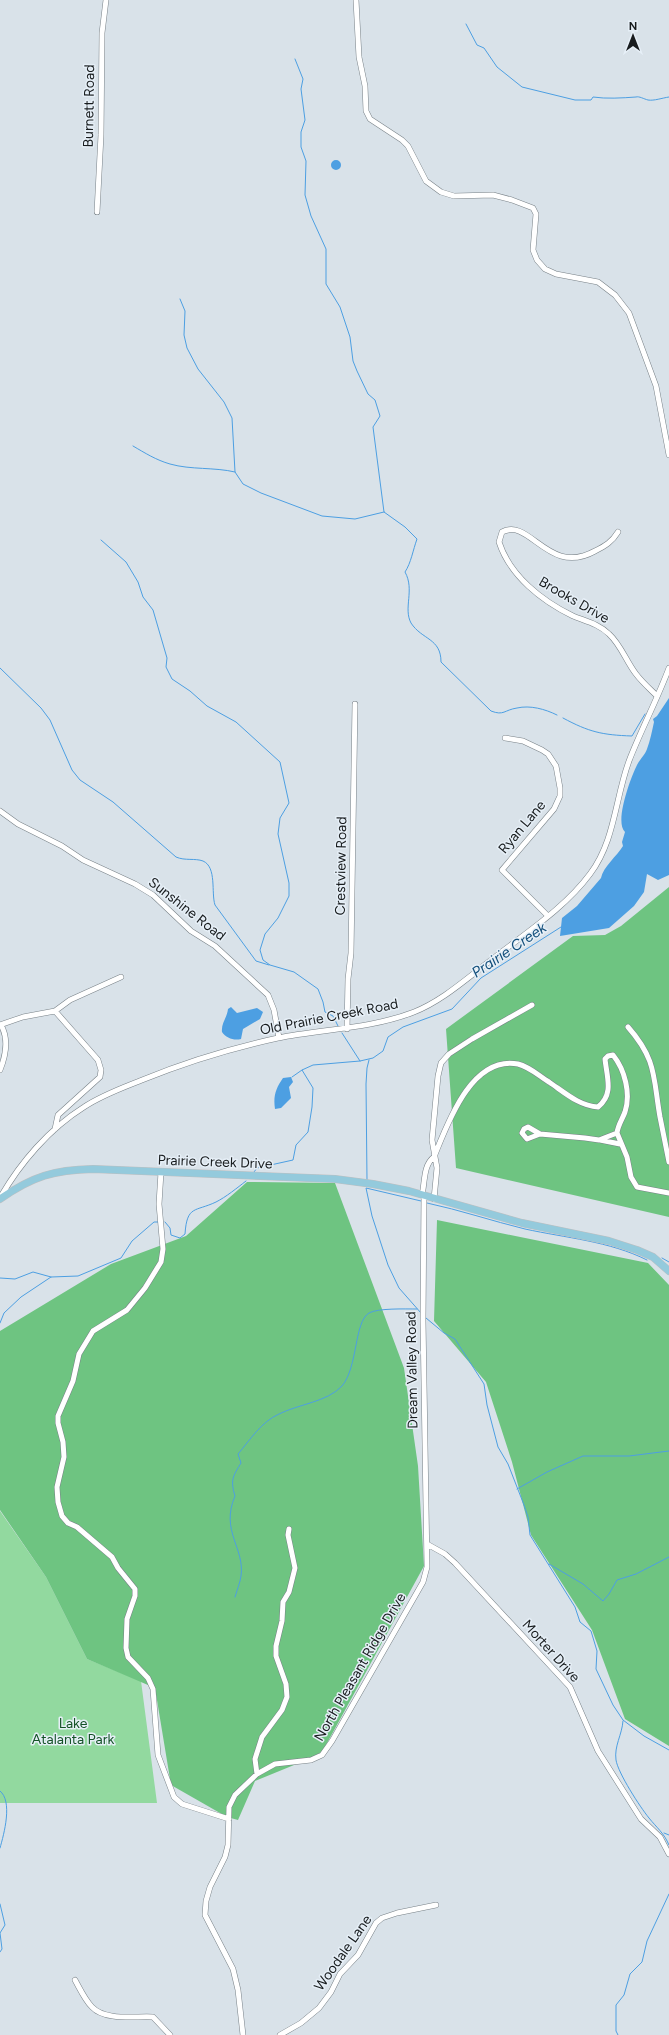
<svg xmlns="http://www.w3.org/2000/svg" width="669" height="2035" viewBox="0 0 669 2035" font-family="Figtree,sans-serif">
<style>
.green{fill:#92d99f}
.forest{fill:#6ec481}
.water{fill:#4d9fe2}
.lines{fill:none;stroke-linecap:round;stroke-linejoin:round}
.stream{stroke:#4d9fe2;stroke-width:1}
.minor-casing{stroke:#788187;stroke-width:6}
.major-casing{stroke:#bebfc0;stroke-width:8}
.minor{stroke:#fff;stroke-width:5}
.major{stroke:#94cadc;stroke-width:7}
.labels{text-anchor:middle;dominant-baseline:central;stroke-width:3;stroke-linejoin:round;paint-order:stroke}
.street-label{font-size:14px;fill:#181c1e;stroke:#e6eff7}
.park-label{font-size:14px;fill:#145227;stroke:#e6eff7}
.water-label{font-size:15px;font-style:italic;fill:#134f7b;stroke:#e6eff7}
</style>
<rect width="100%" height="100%" fill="#d9e2e9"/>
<path class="green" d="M 0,1511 L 46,1577 L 87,1659 L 141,1681 L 157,1803 L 0,1803 Z"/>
<path class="forest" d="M 669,887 L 669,1217 L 456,1168 L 446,1029 L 573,936 L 605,935 L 621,926 Z
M 247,1182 L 335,1183 L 404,1368 L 418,1466 L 424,1566 L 321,1754 L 255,1781 L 238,1820 L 227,1817 L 171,1785 L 155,1688 L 87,1659 L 46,1577 L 0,1510 L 0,1331 L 111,1264 L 186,1236 Z
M 437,1220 L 648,1263 L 669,1285 L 669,1746 L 625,1719 L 592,1630 L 531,1535 L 512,1462 L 486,1382 L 434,1321 Z"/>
<path class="water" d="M331 165a5 5 0 1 1 10 0a5 5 0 1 1-10 0Z
M 669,698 L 669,875 L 658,880 L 647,874 L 644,892 L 634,906 L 609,928 L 560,936 L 562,918 L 577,906 L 601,878 C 603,867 617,856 623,846 L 622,842 L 625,832 C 614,822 631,777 637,765 C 640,759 645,755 647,749 C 650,741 652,731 654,722 L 653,719 L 657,716 Z
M 231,1007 L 237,1013 L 257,1008 L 263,1012 L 260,1019 L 243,1029 L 241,1039 C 234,1041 226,1038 222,1032 C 221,1023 227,1018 228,1009 Z
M 291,1077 L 293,1082 L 289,1087 L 291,1098 L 281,1108 L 275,1109 C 273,1096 276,1088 283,1078 Z"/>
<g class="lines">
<path class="stream" d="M 466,24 L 477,45 L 484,48 L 497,67 L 522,87 L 575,100 L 591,100 L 593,97 C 606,99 622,98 636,97 C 639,96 644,99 648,100 C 654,101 662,98 669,97
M 295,59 L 303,79 L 301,89 L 305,120 L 301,132 L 301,147 L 306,161 L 305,195 L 311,216 L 326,249 L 326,284 L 340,307 L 350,337 L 353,361 L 357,371 L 368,394 L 375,400 L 380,416 L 373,427 L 384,512 L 405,527 L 417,539 C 413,550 411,563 405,572 C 415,590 403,608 411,623 C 422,640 441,638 441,662 L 491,711 C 504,716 504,710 517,708 C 530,705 545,709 557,715
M 180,299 L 185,311 L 184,335 L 187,348 L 198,369 L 224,402 L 232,418 L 235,472 L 243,484 L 261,493 L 322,516 L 355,519 L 384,512
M 133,446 C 145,453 156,460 170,464 C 191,470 214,467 235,472
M 101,540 L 126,562 L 138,582 L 143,597 L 153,610 L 167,658 L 166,667 L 172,679 L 190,691 L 207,706 L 236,722 L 280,762 L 289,803 L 280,818 L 278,834 L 289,883 L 289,896 L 278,918 L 265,934 L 260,950 L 263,960 L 270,965 L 294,972 L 318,989 L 323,1002 L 325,1012 L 333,1016 L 338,1026
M 0,668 L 41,708 L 50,720 L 72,770 L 80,780 L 113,802 L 176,857 C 185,861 195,858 203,861 C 217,867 211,893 215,905 L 256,961 L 269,965
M 563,718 C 589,732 602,735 632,736 L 645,714
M 342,1033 L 360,1061
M 292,1077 L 302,1070
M 254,1172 L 257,1168 L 293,1160 L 296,1145 L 308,1132 L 312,1107 L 313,1088 L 302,1070 L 313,1065 L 360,1061 L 373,1058 L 383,1051 L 388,1037 L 403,1027 L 452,1009 L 481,978 L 561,927
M 367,1180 L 366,1084 L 367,1068 L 369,1060
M 427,1203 C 460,1210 492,1221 525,1229 C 566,1238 609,1241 647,1260
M 165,1222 L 170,1228 L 171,1235 L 180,1238 L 185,1234 C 187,1205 195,1212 216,1202 C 226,1197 237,1188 246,1181
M 662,1258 L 669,1262
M 0,1278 L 15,1279 L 33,1272 L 51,1277
M 421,1313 L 399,1288 L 388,1265 L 372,1216 L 366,1188 L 421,1201
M 426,1318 L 444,1333 L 455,1339 L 484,1384 L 487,1405 L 498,1447 L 508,1464 L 524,1505 L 528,1517 L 530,1535 L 575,1607 L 580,1622 L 591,1631 L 597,1651 L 596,1669 L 613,1705 L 623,1720 L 644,1736 L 669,1750
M 0,1323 L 4,1313 L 21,1297 L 51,1277 L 78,1276 L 121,1258 L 132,1241 L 154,1222 L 158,1222
M 517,1489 L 547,1472 L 583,1456 L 629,1456 L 669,1451
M 549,1564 L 583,1584 L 603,1601 L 609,1594 L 617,1580 L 636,1574 L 669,1557
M 235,1597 C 237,1590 240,1583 241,1576 C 245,1548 220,1531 235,1496 C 230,1480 233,1476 241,1463 L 238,1454 C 250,1440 261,1422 279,1414 C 299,1404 327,1402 342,1386 C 358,1367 354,1322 369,1313 C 378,1308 405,1309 417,1309
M 623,1721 C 622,1735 614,1746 616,1760 C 618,1773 640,1807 649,1818 C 657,1828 664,1833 669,1845
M 0,1791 C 13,1801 4,1834 0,1848
M 664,1833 L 669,1835
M 0,1904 L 5,1925 L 0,1933 L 2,1949 L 0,1952
M 618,2035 L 616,2031 L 616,2005 L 624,1995 L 630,1974 L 642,1962 L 647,1941 L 669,1894"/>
<g class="minor-casing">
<path id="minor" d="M 356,0 L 359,57 L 365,86 L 366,111 L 370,119 L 402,140 L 408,146 L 426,181 L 441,192 L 454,196 L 493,195 L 512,200 L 533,208 L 536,214 L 533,250 L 537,260 L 545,269 L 556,274 L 598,282 L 615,295 L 629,313 L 656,386 L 669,455
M 97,212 L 101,135 L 102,33 L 106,0
M 618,532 C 612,542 605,546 595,551 C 548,577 530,517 502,532 L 499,542 C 510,576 542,601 573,616 C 585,621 599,624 609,634 C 621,645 626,661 636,674 C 642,682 650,689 657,696
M 505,738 L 523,741 L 542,750 L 548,754 L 556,766 L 560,788 L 560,796 L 554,809 L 502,870 L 548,916
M 0,811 L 18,824 L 62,846 L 83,860 L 135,884 L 153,895 L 191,931 L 215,946 L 268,995 L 274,1010 L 279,1038
M 55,1011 L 98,1060 L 101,1070 L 100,1077 L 58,1115 L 55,1129
M 0,1025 L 23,1017 L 55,1011 L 70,1000 L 121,977
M 628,1027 C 657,1060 653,1077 660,1117 C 663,1132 666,1147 669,1162
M 347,1029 L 348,979 L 351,953 L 355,704
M 0,1070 C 6,1055 9,1039 1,1025
M 540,1134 L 527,1139 L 522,1133 L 524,1129 L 528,1127 L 540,1134 L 585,1138 L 599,1140 L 617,1133
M 600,1140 L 620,1144
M 161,1172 L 159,1204 L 163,1249 L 161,1262 L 145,1288 L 127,1310 L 93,1331 L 79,1354 L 73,1381 L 58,1416 L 58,1423 L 63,1442 L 64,1457 L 57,1487 L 58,1502 L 62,1516 L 68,1523 L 77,1527 L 112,1557 L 118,1568 L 135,1589 L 135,1596 L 127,1619 L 126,1648 L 128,1657 L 148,1678 L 153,1689 L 158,1755 L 174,1797 L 182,1804 L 229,1819
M 422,1195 C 425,1183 423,1165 434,1157 C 447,1125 471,1055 518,1064 C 530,1067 539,1076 549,1082 C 564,1092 579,1106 598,1107 C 614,1094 607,1078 605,1059 L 608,1056 L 613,1055 C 625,1070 631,1094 625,1112 C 622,1120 618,1125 617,1133 L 627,1157 L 631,1177 L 637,1187 L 669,1193
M 0,1198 C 20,1163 49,1129 84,1107 C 102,1095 122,1088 142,1080 C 186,1062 232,1048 278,1038 C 323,1029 370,1029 414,1012 C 442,1001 466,979 490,961 C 524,934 564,909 590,874 C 615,841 615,799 629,761 C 641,730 657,700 669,668
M 434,1199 L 437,1168 L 432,1140 L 438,1076 L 441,1063 L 449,1054 L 472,1039 L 532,1005
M 427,1544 L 445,1554 L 455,1563 L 570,1687 L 598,1751 L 641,1819 L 660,1837 L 669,1854
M 257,1774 L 255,1759 L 262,1737 L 282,1710 L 287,1697 L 286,1684 L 276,1656 L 276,1646 L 282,1621 L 283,1602 L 289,1592 L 295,1568 L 288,1535 L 289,1529
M 75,1980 C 80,1989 85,2000 92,2007 C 105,2021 135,2016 153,2017 L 170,2035
M 243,2035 L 238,1990 L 233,1969 L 205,1915 L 206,1901 L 210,1887 L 225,1857 L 228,1845 L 229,1807 L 235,1795 L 257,1774 L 275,1764 L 311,1760 L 322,1755 L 332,1741 L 423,1582 L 427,1567 L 423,1321 L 424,1196
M 280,2035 L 301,2023 L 319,2008 L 331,1992 L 340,1974 L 358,1955 L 376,1923 L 382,1918 L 397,1913 L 436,1905"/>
</g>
<g class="major-casing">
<path id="major" d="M 0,1199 C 33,1176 54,1170 93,1169 L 335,1179 L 373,1184 L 409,1191 L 522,1223 L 609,1241 L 637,1250 L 653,1257 L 669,1271"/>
</g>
<use href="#minor" class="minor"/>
<use href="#major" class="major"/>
</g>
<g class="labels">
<g class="street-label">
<text transform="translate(89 106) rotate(-89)">Burnett Road</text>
<text transform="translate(574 600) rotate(30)">Brooks Drive</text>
<text transform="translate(522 827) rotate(-50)">Ryan Lane</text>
<text transform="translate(341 866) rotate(-89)">Crestview Road</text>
<text transform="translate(187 909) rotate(38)">Sunshine Road</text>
<text transform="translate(329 1017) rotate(-11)">Old Prairie Creek Road</text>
<text transform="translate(215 1162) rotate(2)">Prairie Creek Drive</text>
<text transform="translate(412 1370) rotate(-91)">Dream Valley Road</text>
<text transform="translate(551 1651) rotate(48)">Morter Drive</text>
<text transform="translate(360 1667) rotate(-60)">North Pleasant Ridge Drive</text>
<text transform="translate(343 1953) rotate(-55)">Woodale Lane</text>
</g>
<g class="park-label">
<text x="73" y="1723">Lake<tspan x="73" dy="16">Atalanta Park</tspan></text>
</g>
<g class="water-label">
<text transform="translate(509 950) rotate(-34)">Prairie Creek</text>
</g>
</g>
<g transform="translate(633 36)" stroke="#e6eff7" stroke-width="3" paint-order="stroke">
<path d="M0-3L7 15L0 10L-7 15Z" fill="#181c1e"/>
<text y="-6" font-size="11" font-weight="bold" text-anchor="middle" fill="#181c1e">N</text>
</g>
</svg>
